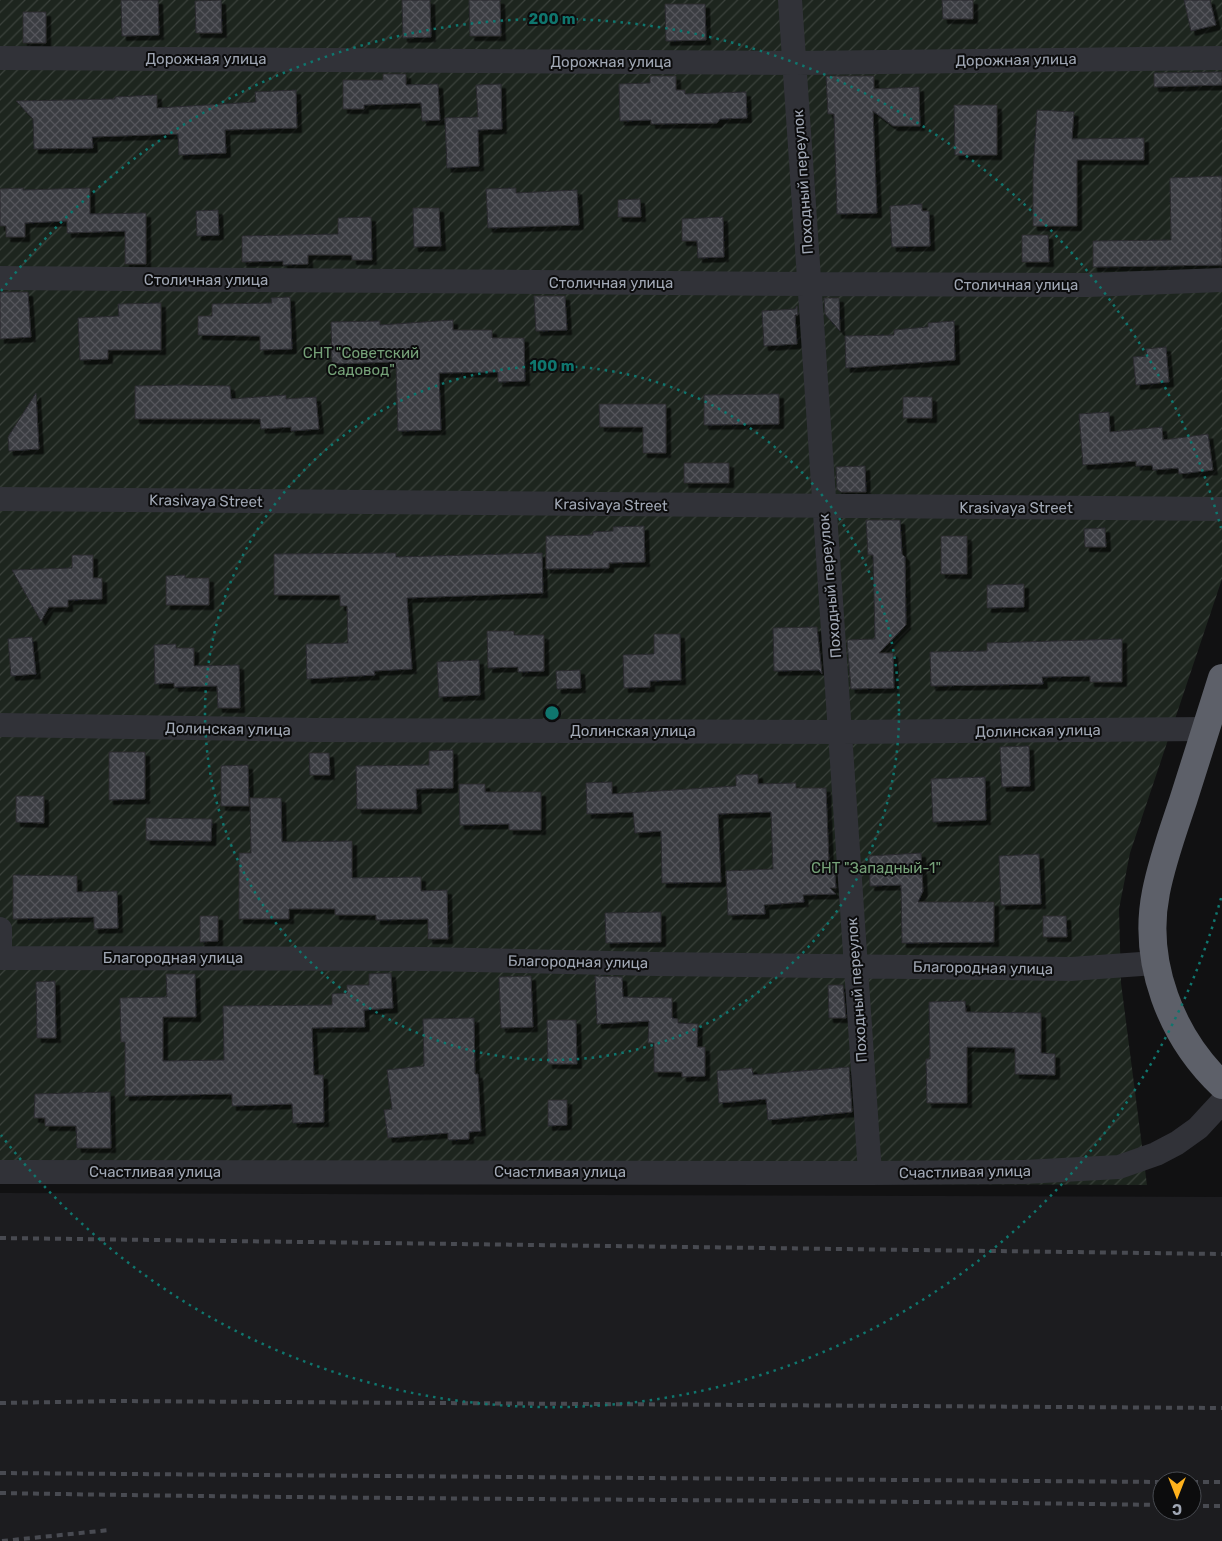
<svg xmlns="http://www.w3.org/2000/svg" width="1222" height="1541" viewBox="0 0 1222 1541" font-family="Rubik,sans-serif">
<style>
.built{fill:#1c1c1f;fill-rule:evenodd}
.garden{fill:url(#garden-furrows)}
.building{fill:url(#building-cross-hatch);stroke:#2a2a2e;filter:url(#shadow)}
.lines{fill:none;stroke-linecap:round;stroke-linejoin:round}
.minor{stroke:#313238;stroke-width:24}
.highway{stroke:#5d6069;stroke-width:28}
.rail{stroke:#484a51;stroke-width:4;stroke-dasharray:6 5;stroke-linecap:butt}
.ring{fill:none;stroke:#0f766e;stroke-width:2.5;stroke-dasharray:2.5 5}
.labels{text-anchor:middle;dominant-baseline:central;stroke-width:4;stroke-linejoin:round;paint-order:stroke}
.street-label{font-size:15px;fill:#a0a7b4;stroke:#0c0c0d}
.park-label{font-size:15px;fill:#75a178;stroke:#0c0c0d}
.centre{fill:#0f766e;stroke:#0c0c0d;stroke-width:2.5}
.ring-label{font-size:15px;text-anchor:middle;font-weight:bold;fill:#0f766e;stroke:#0c0c0d;stroke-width:4;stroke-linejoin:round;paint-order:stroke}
</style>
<defs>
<pattern id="garden-furrows" width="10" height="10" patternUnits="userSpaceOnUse" patternTransform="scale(1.25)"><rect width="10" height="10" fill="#1d251e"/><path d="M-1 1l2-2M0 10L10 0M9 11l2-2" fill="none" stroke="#3b423c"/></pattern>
<pattern id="building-cross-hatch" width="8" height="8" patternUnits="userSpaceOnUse" patternTransform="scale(1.25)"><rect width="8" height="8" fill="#3b3c42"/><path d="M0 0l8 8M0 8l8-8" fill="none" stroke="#54555b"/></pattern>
<filter id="shadow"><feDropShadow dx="4.5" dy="4.5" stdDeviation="0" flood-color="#0009"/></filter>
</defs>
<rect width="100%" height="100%" fill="#111112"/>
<path class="built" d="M 0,1193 L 1222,1197 L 1222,1541 L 0,1541 ZM 1162,1481 L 1192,1481 L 1192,1511 L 1162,1511 Z"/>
<path class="garden" d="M 0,0 L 1222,0 L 1222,579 L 1130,853 L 1119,909 L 1121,983 L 1147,1185 L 0,1181 Z"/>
<path class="building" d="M 121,0 L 158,0 L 159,35 L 122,36 Z
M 221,0 L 222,33 L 196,33 L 195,1 Z
M 402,0 L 430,0 L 431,37 L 403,38 Z
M 469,0 L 500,0 L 501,36 L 470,36 Z
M 942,0 L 973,0 L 973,19 L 943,19 Z
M 1184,0 L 1210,0 L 1216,25 L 1191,31 Z
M 665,4 L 705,4 L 706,40 L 666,41 Z
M 23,12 L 46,12 L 46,43 L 23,43 Z
M 1222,72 L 1222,85 L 1154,87 L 1154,73 Z
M 383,74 L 406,74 L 406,85 L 438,84 L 440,120 L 422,121 L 421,103 L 364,105 L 364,109 L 343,109 L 343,80 L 383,80 Z
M 650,76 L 676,76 L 676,90 L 685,90 L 685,94 L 746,92 L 747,118 L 720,119 L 717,123 L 651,124 L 651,120 L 620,121 L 619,84 L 650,83 Z
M 826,76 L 874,76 L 874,89 L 919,87 L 920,126 L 893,126 L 873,111 L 877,213 L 837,214 L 834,114 L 828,114 Z
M 501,84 L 502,129 L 478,130 L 479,166 L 447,168 L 445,118 L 478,117 L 476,85 Z
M 296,90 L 297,128 L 225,130 L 226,153 L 179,155 L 178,134 L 92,137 L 93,148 L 34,149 L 33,119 L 16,101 L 115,99 L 115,97 L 157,95 L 157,108 L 256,102 L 255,92 Z
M 954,105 L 997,105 L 997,155 L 955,155 Z
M 1037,110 L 1074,112 L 1072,139 L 1144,138 L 1144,160 L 1077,160 L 1077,226 L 1033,226 L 1033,173 Z
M 1222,176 L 1222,265 L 1093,267 L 1093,241 L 1171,240 L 1170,178 Z
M 24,188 L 23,190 L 90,188 L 90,214 L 146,213 L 146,264 L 125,264 L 125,231 L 67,233 L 67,221 L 25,223 L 25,237 L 6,237 L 6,226 L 0,226 L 0,189 Z
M 516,188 L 516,193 L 577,190 L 579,225 L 488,228 L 486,189 Z
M 640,199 L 641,217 L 618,217 L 618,200 Z
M 922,204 L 922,211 L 929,211 L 930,246 L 892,247 L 890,206 Z
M 413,208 L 439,208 L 441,246 L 414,247 Z
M 218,210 L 219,235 L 197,236 L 196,211 Z
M 371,217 L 372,260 L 352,260 L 352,255 L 308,255 L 308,264 L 283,265 L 283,261 L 242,262 L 242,236 L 338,234 L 338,218 Z
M 723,217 L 724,257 L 698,258 L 697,241 L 682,241 L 682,219 Z
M 1022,235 L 1048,235 L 1049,262 L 1022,262 Z
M 0,292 L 28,292 L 31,337 L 0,339 Z
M 534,296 L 565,296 L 567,330 L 536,331 Z
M 290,297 L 292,349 L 260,350 L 260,336 L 198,335 L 198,316 L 212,316 L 212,304 L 272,303 L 271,298 Z
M 824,298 L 839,298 L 840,331 L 825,314 Z
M 161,303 L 161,350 L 108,350 L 108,359 L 80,360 L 78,318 L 119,316 L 118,304 Z
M 797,306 L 798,315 L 795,315 L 797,344 L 764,346 L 762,311 L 795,309 Z
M 453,320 L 453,330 L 492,330 L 492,338 L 524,338 L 525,381 L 498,382 L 498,372 L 439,373 L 441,430 L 398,431 L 396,366 L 393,366 L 393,362 L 332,364 L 331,322 L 380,321 L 380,325 Z
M 954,321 L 955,360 L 846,368 L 845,336 L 894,335 L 894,330 L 928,327 L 928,323 Z
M 1166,347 L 1169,382 L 1136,385 L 1133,357 L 1147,356 L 1146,349 Z
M 181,385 L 230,386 L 231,399 L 286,395 L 286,399 L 316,397 L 319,429 L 291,431 L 291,427 L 261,429 L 260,419 L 135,419 L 135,386 Z
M 36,393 L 39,449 L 9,451 L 8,437 Z
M 779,394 L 779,424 L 704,425 L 704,395 Z
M 903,397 L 932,397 L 932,418 L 903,418 Z
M 599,404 L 666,404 L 666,453 L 643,453 L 643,427 L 600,427 Z
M 1109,412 L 1110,432 L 1162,427 L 1163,440 L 1208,434 L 1213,470 L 1179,474 L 1178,468 L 1153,470 L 1152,465 L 1136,466 L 1136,461 L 1083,465 L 1079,414 Z
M 684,463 L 729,463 L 729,483 L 684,483 Z
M 865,466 L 866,492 L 841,492 L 837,489 L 836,467 Z
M 866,520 L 900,520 L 902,554 L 905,557 L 906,625 L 879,653 L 893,653 L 894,688 L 851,689 L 847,640 L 875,639 L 873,555 L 868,555 Z
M 644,526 L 645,562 L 609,563 L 609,568 L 546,569 L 546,536 L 593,535 L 593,532 L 613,531 L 613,527 Z
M 1105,528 L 1106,547 L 1085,547 L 1084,529 Z
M 941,536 L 967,536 L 967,574 L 941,574 Z
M 396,553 L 396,557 L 542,553 L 543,593 L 407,598 L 412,669 L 374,671 L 375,675 L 307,679 L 306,644 L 348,643 L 347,606 L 340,606 L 340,595 L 274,595 L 274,554 Z
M 72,555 L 93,555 L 93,578 L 102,578 L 102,599 L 68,600 L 68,607 L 49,607 L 41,621 L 12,570 L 72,568 Z
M 185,575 L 185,578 L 209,578 L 209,605 L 166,605 L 166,576 Z
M 1024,584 L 1024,607 L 987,608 L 987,585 Z
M 817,627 L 822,674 L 819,670 L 774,671 L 773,628 Z
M 487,631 L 514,631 L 514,635 L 544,635 L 544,671 L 518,672 L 518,667 L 488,668 Z
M 654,634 L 680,634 L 681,680 L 650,681 L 650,687 L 624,688 L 623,655 L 654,654 Z
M 32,637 L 36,674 L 11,676 L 8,639 Z
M 1122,639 L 1122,682 L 1090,682 L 1090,676 L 1042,677 L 1043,684 L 931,686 L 930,652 L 987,651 L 987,643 Z
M 176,644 L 176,648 L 194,648 L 194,666 L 239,665 L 240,708 L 218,708 L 217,686 L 174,687 L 174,683 L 155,684 L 154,645 Z
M 479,660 L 480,695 L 439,697 L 437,662 Z
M 580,670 L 581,688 L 557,689 L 556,671 Z
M 1029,746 L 1030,786 L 1002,787 L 1000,747 Z
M 453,750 L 453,788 L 416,789 L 417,809 L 357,809 L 356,766 L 429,765 L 429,751 Z
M 109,752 L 145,752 L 145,799 L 109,800 Z
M 309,753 L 329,753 L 330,775 L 310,775 Z
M 248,765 L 249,806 L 221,806 L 221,766 Z
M 758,774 L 758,784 L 796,783 L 796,788 L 826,788 L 829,863 L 834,863 L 836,888 L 830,888 L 836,894 L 803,895 L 804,902 L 764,905 L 765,914 L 728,915 L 726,871 L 773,869 L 771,812 L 718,814 L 721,882 L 662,883 L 661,831 L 635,833 L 633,812 L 587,814 L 586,783 L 612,782 L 612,794 L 736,786 L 736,775 Z
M 985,777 L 986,820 L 933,822 L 931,779 Z
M 459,784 L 485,784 L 485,792 L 541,792 L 541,830 L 509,830 L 509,824 L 460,825 Z
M 16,796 L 44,796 L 44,823 L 16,822 Z
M 250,798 L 281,798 L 282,842 L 352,841 L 352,878 L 421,877 L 421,891 L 447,890 L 448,939 L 428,939 L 428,919 L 376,920 L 376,915 L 335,915 L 335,909 L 289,909 L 289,919 L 239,919 L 239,853 L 251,853 Z
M 146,818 L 212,819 L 211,841 L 146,840 Z
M 921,853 L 923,891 L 918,902 L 994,902 L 994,942 L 902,943 L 901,885 L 870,886 L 869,856 Z
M 1039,854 L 1041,904 L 1001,905 L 999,856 Z
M 13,875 L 77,876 L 77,892 L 117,891 L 118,928 L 94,929 L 94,917 L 13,919 Z
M 661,912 L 661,942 L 606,943 L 605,913 Z
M 200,916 L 218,916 L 218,941 L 200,942 Z
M 1043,916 L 1066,916 L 1067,937 L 1043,937 Z
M 391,973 L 393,1008 L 364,1010 L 365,1027 L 312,1028 L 314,1075 L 323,1075 L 324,1122 L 293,1123 L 292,1104 L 232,1106 L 232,1094 L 125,1096 L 125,1042 L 121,1042 L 120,998 L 167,997 L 166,974 L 195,974 L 196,1017 L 163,1017 L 163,1061 L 224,1060 L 223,1006 L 332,1005 L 332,994 L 347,993 L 347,985 L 369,985 L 369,974 Z
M 531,976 L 533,1027 L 501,1028 L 499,977 Z
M 595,976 L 622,977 L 623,997 L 672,998 L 672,1018 L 678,1019 L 678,1023 L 698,1024 L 697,1047 L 705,1047 L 705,1076 L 682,1077 L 682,1072 L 654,1072 L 654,1043 L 648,1043 L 649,1021 L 597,1024 Z
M 55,981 L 56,1038 L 37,1038 L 36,982 Z
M 828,985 L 843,985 L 846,1018 L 829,1018 Z
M 965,1001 L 966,1012 L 1041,1013 L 1041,1053 L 1055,1054 L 1055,1075 L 1015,1074 L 1015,1048 L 967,1047 L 967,1103 L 927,1103 L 926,1059 L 930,1059 L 929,1002 Z
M 474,1018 L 475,1074 L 478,1074 L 481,1131 L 469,1132 L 469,1139 L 448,1140 L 448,1133 L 388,1138 L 384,1110 L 392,1109 L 387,1070 L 424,1066 L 423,1019 Z
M 547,1020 L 576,1020 L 577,1064 L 548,1064 Z
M 849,1067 L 852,1112 L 768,1120 L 766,1099 L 719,1103 L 717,1071 L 752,1068 L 753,1075 Z
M 110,1092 L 111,1148 L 77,1148 L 76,1126 L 45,1126 L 45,1118 L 34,1118 L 35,1094 Z
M 548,1100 L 567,1100 L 567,1125 L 548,1126 Z"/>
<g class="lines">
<path class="minor" d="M 790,0 L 870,1173
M 0,58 L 795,63 L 1222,58
M 0,278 L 810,284 L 1088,285 L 1222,280
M 0,499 L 1222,509
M 0,725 L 317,730 L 841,732 L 1205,729
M 0,929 L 0,958
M 0,958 L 425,959 L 656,964 L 1071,969 L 1155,963
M 0,1172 L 870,1173 L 1024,1172 L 1119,1167 L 1156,1154 L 1177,1143 L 1198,1128 L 1222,1102"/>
<path class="highway" d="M 1222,678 C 1209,719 1196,760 1183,801 C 1173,831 1162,861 1156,892 C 1142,962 1171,1037 1222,1085"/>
<path class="rail" d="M 0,1238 L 1222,1254
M 0,1403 L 116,1401 L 1222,1408
M 0,1473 L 1162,1482
M 1192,1482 L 1222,1482
M 0,1493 C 387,1500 775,1499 1162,1505
M 1192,1506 L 1222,1506
M 2,1541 L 110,1530"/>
</g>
<g class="ring">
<circle cx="552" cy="713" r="347"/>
<path d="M1221 898A694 694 0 0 1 1 1135M1 291A694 694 0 0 1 1221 528"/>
</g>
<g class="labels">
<g class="street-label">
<text x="206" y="59">Дорожная улица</text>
<text transform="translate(1016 60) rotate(-1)">Дорожная улица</text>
<text x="611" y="62">Дорожная улица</text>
<text transform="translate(803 182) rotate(-94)">Походный переулок</text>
<text x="206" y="280">Столичная улица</text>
<text x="611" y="283">Столичная улица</text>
<text x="1016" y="285">Столичная улица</text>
<text transform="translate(206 501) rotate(1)">Krasivaya Street</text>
<text transform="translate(611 505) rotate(1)">Krasivaya Street</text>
<text x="1016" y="508">Krasivaya Street</text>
<text transform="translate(830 586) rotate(-95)">Походный переулок</text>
<text transform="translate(228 729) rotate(1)">Долинская улица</text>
<text x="633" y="731">Долинская улица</text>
<text transform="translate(1038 731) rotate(-1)">Долинская улица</text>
<text x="173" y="958">Благородная улица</text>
<text transform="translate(578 962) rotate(1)">Благородная улица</text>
<text transform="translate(983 968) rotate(1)">Благородная улица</text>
<text transform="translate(857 990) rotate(-94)">Походный переулок</text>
<text x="155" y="1172">Счастливая улица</text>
<text x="560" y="1172">Счастливая улица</text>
<text transform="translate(965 1172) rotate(-1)">Счастливая улица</text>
</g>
<g class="park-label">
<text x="361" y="353">СНТ "Советский<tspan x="361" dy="17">Садовод"</tspan></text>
<text x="876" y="868">СНТ "Западный-1"</text>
</g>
</g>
<circle cx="552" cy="713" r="8" class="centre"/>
<g class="ring-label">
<text x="552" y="24">200 m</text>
<text x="552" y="371">100 m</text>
</g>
<g transform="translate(1177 1496) rotate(180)"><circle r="24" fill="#0c0c0d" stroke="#474a50"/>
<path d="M0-4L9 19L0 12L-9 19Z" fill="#ffb21c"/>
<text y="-8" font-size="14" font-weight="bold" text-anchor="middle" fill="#a0a7b4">С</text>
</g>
</svg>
